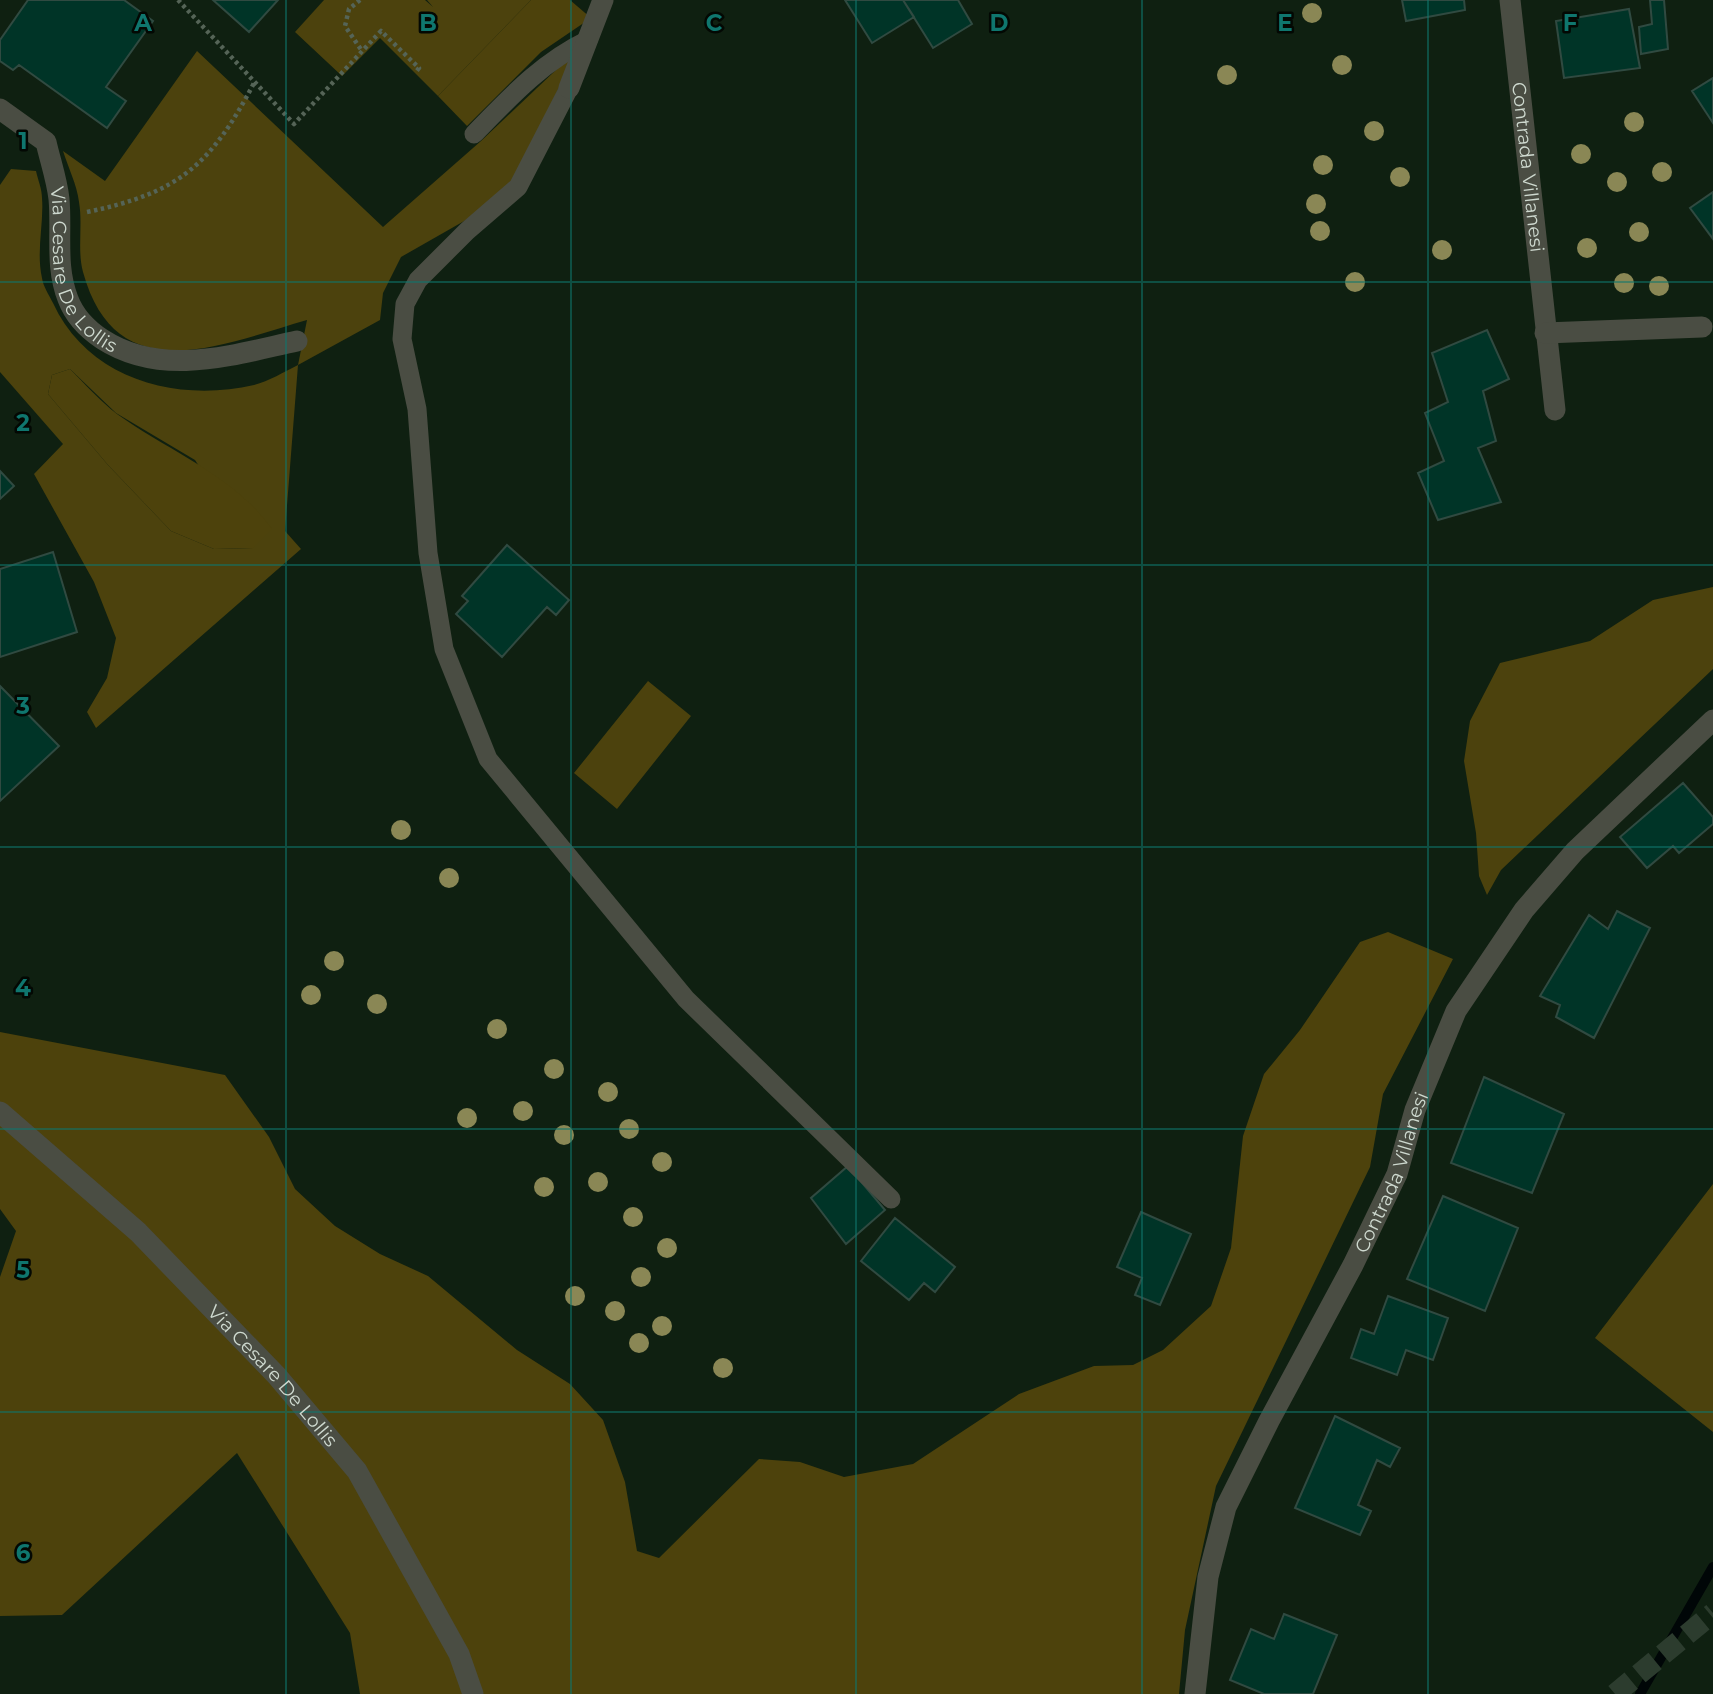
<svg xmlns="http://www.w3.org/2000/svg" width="1713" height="1694" viewBox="0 0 1713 1694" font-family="Montserrat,sans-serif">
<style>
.green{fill:#4c420d;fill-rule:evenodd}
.forest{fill:#4d420c}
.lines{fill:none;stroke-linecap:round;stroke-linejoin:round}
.stream{stroke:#000607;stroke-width:10}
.building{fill:#003427;stroke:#304a41;stroke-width:2}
.highway-tunnel{stroke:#2c3c2e;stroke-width:21;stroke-dasharray:21 10;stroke-linecap:butt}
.path{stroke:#556457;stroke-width:4.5;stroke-dasharray:3.5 3.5;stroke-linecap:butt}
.lane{stroke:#4a4d43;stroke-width:19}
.street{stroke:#4a4d43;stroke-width:21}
.tree{fill:#8a8755}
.grid{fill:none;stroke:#0f766e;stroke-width:2;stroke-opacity:0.55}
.labels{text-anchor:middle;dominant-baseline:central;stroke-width:5;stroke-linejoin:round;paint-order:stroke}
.street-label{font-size:19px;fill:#ced9cf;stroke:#030803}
.grid-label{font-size:23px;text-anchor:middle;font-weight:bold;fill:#0f766e;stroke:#030803;stroke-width:5;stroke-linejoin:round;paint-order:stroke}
</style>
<rect width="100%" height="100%" fill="#0f2011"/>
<path class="green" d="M 324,0 L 425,0 L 433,7 L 427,0 L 531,0 L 438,96 L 380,38 L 342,76 L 295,32 Z
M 197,51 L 383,227 L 481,141 L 576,51 L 513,185 L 487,208 L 401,257 L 383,293 L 380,320 L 298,365 L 285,531 L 301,549 L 96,728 L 87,712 L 107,678 L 116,638 L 94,582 L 34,474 L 63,444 L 0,372 L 0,185 L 11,169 L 36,171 C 38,180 42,189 42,198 C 44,224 36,251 42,278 C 43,286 49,295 53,303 C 88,379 176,403 254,385 C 269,381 284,372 298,365 L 307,320 C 220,345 116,392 83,272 C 77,250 83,225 79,202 C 77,185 68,167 63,151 L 105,181 ZM 70,369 L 116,413 L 195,460 L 253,548 L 214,549 L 171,531 L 108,465 L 48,394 L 52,375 Z
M 1713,587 L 1713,669 L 1501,870 L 1487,895 L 1479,876 L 1476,833 L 1464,761 L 1470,721 L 1500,663 L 1590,641 L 1653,600 Z
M 648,681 L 691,716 L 617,809 L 574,773 Z
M 1713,1184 L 1713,1432 L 1595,1338 Z"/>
<path class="forest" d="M 531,0 L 570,0 L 591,18 L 541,52 L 467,126 L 438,96 Z
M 70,369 C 85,384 100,401 117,414 C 170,452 233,475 272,529 L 253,548 L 214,549 L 171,531 L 108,465 L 48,394 L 52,375 Z
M 1388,932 L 1453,959 L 1383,1094 L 1370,1167 L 1216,1486 L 1185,1630 L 1179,1694 L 360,1694 L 350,1633 L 237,1453 L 62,1615 L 0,1616 L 0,1277 L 16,1231 L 0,1209 L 0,1032 L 225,1075 L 269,1137 L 295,1189 L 335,1226 L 380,1254 L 428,1276 L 517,1350 L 570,1384 L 603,1420 L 625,1482 L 637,1551 L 659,1558 L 759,1459 L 800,1462 L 844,1477 L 913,1464 L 1019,1394 L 1094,1366 L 1133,1365 L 1163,1350 L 1211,1306 L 1231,1248 L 1243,1136 L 1264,1074 L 1300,1030 L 1360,942 Z"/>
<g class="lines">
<path class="stream" d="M 1640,1694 L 1713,1567"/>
</g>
<path class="building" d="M 28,0 L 124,0 L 153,21 L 106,87 L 126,101 L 107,128 L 19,65 L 13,70 L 0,61 L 0,40 Z
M 213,0 L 278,0 L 249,32 Z
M 845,0 L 903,0 L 914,17 L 872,43 Z
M 903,0 L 958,0 L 972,24 L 933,48 Z
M 1402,0 L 1464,0 L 1465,10 L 1406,21 Z
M 1650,0 L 1664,0 L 1668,49 L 1641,54 L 1639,27 L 1652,24 Z
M 1629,9 L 1640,68 L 1564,78 L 1556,21 Z
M 1713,78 L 1713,123 L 1692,91 Z
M 1713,192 L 1713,239 L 1690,208 Z
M 1487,330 L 1509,379 L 1483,391 L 1496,441 L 1478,448 L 1501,502 L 1438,520 L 1418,473 L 1444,461 L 1425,413 L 1448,402 L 1432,353 Z
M 0,471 L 14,486 L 0,499 Z
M 507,545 L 569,600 L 556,615 L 547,607 L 502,657 L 456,614 L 468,601 L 462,596 Z
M 53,552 L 77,632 L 0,657 L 0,569 Z
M 0,686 L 59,746 L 0,801 Z
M 1683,783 L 1713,817 L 1713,824 L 1679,853 L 1673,846 L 1647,868 L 1620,837 Z
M 1617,911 L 1650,928 L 1594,1038 L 1556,1017 L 1560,1005 L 1540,996 L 1589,915 L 1608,929 Z
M 1484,1077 L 1564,1114 L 1532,1193 L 1451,1163 Z
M 848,1166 L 885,1210 L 846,1244 L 811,1198 Z
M 1443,1196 L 1518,1228 L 1485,1311 L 1407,1279 Z
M 1141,1212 L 1191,1234 L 1160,1305 L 1135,1295 L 1142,1278 L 1117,1267 Z
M 895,1218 L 955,1267 L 935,1292 L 924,1283 L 909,1300 L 861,1261 Z
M 1388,1296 L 1448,1318 L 1433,1360 L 1406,1350 L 1397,1375 L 1351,1358 L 1361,1329 L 1374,1334 Z
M 1335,1416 L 1400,1448 L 1390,1467 L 1377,1460 L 1358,1505 L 1371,1511 L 1360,1535 L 1295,1508 Z
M 1284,1614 L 1337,1635 L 1313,1694 L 1264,1694 L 1230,1680 L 1251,1629 L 1274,1639 Z"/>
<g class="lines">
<path class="highway-tunnel" d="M 1615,1694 L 1713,1613"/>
<path class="path" d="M 178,0 L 294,124 L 381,31 L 419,68 L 415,73
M 360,0 L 349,9 L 345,26 L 362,51
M 87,212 C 179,193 211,165 254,83"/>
<path class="lane" d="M 569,88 L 518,187 L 467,231 L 418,280 L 405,304 L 402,339 L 417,409 L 428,553 L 444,649 L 488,759 L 686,999 L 891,1199
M 474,134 C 510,97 542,62 588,40"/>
<g class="street">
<path id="s1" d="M 1510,0 L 1555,410"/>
<path d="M 569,88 L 603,0"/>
<path id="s2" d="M 0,109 L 46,142 C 50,160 57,180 59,199 C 62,232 55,266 68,299 C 74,315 87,329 102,339 C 162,378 232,355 297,341"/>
<path d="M 1545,333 L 1702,327"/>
<path id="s3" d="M 0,1112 L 138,1232 L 277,1376 L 357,1471 L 459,1654 L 473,1694"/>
<path id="s4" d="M 1195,1694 L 1208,1577 L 1226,1507 L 1269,1421 L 1353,1265 L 1397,1174 L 1415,1110 L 1456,1011 L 1524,910 L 1575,851 L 1713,720"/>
</g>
</g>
<g class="tree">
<circle cx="1312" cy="13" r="10"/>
<circle cx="1342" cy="65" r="10"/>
<circle cx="1227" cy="75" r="10"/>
<circle cx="1634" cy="122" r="10"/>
<circle cx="1374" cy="131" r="10"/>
<circle cx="1581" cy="154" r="10"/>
<circle cx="1323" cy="165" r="10"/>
<circle cx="1662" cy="172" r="10"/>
<circle cx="1400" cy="177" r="10"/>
<circle cx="1617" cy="182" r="10"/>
<circle cx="1316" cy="204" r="10"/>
<circle cx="1320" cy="231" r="10"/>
<circle cx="1639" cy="232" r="10"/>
<circle cx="1587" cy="248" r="10"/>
<circle cx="1442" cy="250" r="10"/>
<circle cx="1355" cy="282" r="10"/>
<circle cx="1624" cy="283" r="10"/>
<circle cx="1659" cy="286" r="10"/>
<circle cx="401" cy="830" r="10"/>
<circle cx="449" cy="878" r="10"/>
<circle cx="334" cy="961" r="10"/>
<circle cx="311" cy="995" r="10"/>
<circle cx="377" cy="1004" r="10"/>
<circle cx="497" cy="1029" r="10"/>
<circle cx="554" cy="1069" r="10"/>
<circle cx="608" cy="1092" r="10"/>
<circle cx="523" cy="1111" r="10"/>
<circle cx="467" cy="1118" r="10"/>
<circle cx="629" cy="1129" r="10"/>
<circle cx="564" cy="1135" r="10"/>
<circle cx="662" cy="1162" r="10"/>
<circle cx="598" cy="1182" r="10"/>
<circle cx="544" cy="1187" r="10"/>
<circle cx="633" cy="1217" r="10"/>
<circle cx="667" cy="1248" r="10"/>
<circle cx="641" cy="1277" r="10"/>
<circle cx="575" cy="1296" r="10"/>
<circle cx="615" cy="1311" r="10"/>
<circle cx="662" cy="1326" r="10"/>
<circle cx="639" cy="1343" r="10"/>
<circle cx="723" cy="1368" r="10"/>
</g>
<path class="grid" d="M 286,0 L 286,1694M 571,0 L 571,1694M 856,0 L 856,1694M 1142,0 L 1142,1694M 1428,0 L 1428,1694M 0,282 L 1713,282M 0,565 L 1713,565M 0,847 L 1713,847M 0,1129 L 1713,1129M 0,1412 L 1713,1412"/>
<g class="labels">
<g class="street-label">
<text stroke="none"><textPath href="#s1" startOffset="168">Contrada Villanesi</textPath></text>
<text stroke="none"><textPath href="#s2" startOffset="194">Via Cesare De Lollis</textPath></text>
<text stroke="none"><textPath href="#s4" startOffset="564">Contrada Villanesi</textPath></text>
<text stroke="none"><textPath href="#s3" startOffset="380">Via Cesare De Lollis</textPath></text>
</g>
</g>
<g class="grid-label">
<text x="143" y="31">A</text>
<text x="428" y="31">B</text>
<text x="714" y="31">C</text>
<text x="999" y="31">D</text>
<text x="1285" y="31">E</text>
<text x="1570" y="31">F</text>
<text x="23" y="149">1</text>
<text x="23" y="431">2</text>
<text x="23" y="714">3</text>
<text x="23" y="996">4</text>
<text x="23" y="1278">5</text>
<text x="23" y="1561">6</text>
</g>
</svg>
